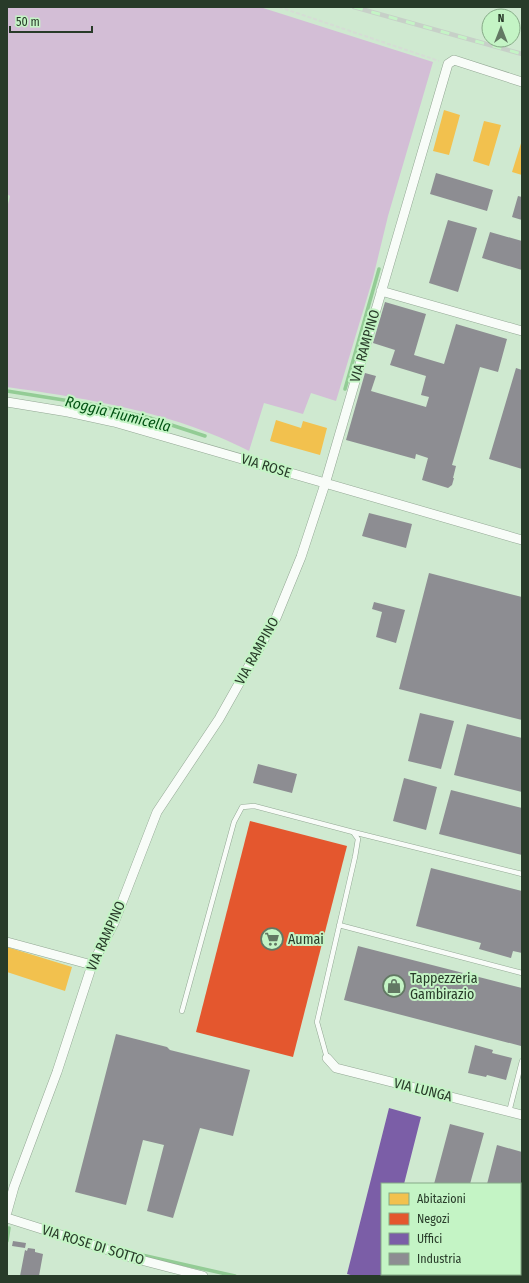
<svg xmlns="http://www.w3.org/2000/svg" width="529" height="1283" viewBox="0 0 529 1283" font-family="'Fira Sans Condensed',sans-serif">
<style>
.green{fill:#d3bed6}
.homes{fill:#f2c14e}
.shops{fill:#e4572e}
.offices{fill:#7b5ea7}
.industry{fill:#8d8d92}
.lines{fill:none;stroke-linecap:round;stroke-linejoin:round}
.stream{stroke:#93cc95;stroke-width:3.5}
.service-casing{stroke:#93a794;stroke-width:5.5}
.minor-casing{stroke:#93a794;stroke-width:10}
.path{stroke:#d5ddd5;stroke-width:2;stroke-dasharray:4 2;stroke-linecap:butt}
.service{stroke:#f8fcf8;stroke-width:4.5}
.minor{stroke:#f8fcf8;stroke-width:9}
.rail-casing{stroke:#c7d0c8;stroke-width:4.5}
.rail{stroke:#c4f4c5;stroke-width:3;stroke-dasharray:9;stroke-linecap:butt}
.labels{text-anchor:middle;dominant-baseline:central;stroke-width:4;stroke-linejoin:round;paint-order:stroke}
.street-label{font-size:14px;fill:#283b29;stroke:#c4f4c5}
.poi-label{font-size:14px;fill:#283b29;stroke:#c4f4c5;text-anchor:start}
.water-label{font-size:15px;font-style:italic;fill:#025213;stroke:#c4f4c5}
</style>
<rect width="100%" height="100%" fill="#cfe9d0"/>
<path class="green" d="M 7,7 L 260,7 L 433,62 L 388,216 L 373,278 L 336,401 L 311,393 L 303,414 L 264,403 L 249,451 C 239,446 229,441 219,437 C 153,409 77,397 7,387 L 7,208 L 10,196 L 7,194 Z"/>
<path class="homes" d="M 444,110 L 460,115 L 449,155 L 433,151 Z
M 484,121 L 501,125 L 489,166 L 473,161 Z
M 522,140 L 522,175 L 512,172 Z
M 276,420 L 301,428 L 303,421 L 327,428 L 320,455 L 270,441 Z
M 7,947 L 72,967 L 65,991 L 7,972 Z"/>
<path class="shops" d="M 250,821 L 347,846 L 293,1057 L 196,1032 Z"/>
<path class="offices" d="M 389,1108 L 421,1117 L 404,1184 L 382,1184 L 382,1270 L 381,1276 L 354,1276 L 347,1274 Z"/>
<path class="industry" d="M 436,173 L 493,190 L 487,211 L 430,194 Z
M 518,196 L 522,197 L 522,220 L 512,217 Z
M 448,220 L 477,228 L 458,292 L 429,283 Z
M 490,232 L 522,241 L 522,270 L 482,258 Z
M 385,302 L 426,314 L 414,355 L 444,364 L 456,324 L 507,339 L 498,372 L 480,367 L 452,465 L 456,466 L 453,478 L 454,478 L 452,485 L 448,488 L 422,480 L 428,458 L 416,454 L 415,459 L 346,440 L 365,373 L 376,376 L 371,391 L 426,407 L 429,397 L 421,395 L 426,376 L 390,365 L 395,350 L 373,343 Z
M 516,368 L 522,370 L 522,469 L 489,459 Z
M 369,513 L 412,524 L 406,548 L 362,536 Z
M 429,573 L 522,597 L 522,720 L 399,689 Z
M 374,602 L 405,610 L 396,643 L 376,637 L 382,612 L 372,609 Z
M 420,713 L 454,721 L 441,769 L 408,761 Z
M 467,724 L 522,738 L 522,792 L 454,775 Z
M 258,764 L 297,774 L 292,793 L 253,783 Z
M 404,778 L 437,787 L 426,830 L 393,821 Z
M 451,790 L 522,808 L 522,855 L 439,834 Z
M 431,868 L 522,891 L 522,953 L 513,951 L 511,958 L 479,949 L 481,943 L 416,926 Z
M 358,946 L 522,988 L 521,1046 L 344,1000 Z
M 116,1034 L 167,1047 L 170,1050 L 250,1070 L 233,1136 L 200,1128 L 173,1218 L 147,1211 L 164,1145 L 143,1140 L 126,1205 L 75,1192 Z
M 475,1045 L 493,1050 L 492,1053 L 512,1058 L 506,1080 L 487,1075 L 486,1077 L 468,1073 Z
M 450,1124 L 484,1133 L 470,1184 L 434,1184 Z
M 497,1145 L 522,1152 L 522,1276 L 468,1276 L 462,1274 L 520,1274 L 520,1184 L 487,1184 Z
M 13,1241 L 26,1243 L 25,1248 L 12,1246 Z
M 28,1248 L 35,1249 L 35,1252 L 43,1254 L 39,1276 L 20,1276 L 25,1250 L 27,1251 Z
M 411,1274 L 447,1274 L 446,1276 L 410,1276 Z"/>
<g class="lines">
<path class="stream" d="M 345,389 L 379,269
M 7,391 L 95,405 L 150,418 L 205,436
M 7,1241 L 9,1228
M 133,1253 L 235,1276"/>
<g class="service-casing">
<path id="service" d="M 353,832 L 522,874
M 339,925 L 522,973
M 182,1011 L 234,822 L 242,807 L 254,806 L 353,832 L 358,839 L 355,857 L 317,1022 L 327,1058
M 509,1112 L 522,1061"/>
</g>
<g class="minor-casing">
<path id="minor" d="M 381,291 L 522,331
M 7,402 L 68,412 L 114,422 L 522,540
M 7,942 L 92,965
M 327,1058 L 336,1068 L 522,1115
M 7,1212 L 14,1187 L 57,1072 L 92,965 L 114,923 L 157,812 L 219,719 L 276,618 L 301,557 L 325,484 L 448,64 L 454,60 L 522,82
M 7,1218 L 137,1259 L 203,1276"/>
</g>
<path class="path" d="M 279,7 L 439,61"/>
<use href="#service" class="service"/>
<use href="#minor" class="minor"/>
<g class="rail-casing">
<path id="rail" d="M 354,7 L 522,54"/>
</g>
<use href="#rail" class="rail"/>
</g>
<defs>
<g id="supermarket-ring" transform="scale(1.15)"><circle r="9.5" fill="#c4f4c5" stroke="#627863" stroke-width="1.5"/><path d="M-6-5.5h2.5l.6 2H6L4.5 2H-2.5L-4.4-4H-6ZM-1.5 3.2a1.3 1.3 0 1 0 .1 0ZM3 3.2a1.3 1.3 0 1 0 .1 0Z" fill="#627863"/></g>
<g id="shop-ring" transform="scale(1.15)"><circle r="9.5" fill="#c4f4c5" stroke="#627863" stroke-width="1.5"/><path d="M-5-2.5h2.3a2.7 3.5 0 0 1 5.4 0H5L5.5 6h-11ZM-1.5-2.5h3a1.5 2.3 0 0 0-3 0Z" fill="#627863"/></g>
</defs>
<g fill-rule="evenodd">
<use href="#supermarket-ring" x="272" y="939"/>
<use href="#shop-ring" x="394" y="986"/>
</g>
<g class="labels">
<g class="street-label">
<text transform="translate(365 346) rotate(-74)">VIA RAMPINO</text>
<text transform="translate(266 466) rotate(17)">VIA ROSE</text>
<text transform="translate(257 651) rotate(-61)">VIA RAMPINO</text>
<text transform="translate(106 936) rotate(-66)">VIA RAMPINO</text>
<text transform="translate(423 1090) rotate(14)">VIA LUNGA</text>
<text transform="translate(93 1245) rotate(17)">VIA ROSE DI SOTTO</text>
</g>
<g class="poi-label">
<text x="288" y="939">Aumai</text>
<text x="410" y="978">Tappezzeria<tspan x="410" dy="16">Gambirazio</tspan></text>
</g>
<g class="water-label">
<text transform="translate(118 414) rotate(14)">Roggia Fiumicella</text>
</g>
</g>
<rect width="529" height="1283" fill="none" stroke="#283b29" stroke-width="16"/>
<rect x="381" y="1183" width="140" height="92" fill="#c4f4c5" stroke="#86aa87"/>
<rect x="389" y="1193" width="20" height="12" fill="#f2c14e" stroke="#86aa87"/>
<text x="417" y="1203" font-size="12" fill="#283b29">Abitazioni</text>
<rect x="389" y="1213" width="20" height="12" fill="#e4572e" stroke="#86aa87"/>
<text x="417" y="1223" font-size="12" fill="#283b29">Negozi</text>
<rect x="389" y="1233" width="20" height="12" fill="#7b5ea7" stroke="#86aa87"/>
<text x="417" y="1243" font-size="12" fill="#283b29">Uffici</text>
<rect x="389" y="1253" width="20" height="12" fill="#8d8d92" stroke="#86aa87"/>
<text x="417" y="1263" font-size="12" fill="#283b29">Industria</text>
<g transform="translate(501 28)"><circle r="19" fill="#c4f4c5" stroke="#86aa87"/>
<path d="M0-3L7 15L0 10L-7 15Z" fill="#627863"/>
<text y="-6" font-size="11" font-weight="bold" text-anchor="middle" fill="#283b29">N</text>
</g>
<path d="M10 26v6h82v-6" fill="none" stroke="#283b29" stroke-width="2"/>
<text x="16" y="26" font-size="12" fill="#283b29" stroke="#c4f4c5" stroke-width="3" paint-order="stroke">50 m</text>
</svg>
